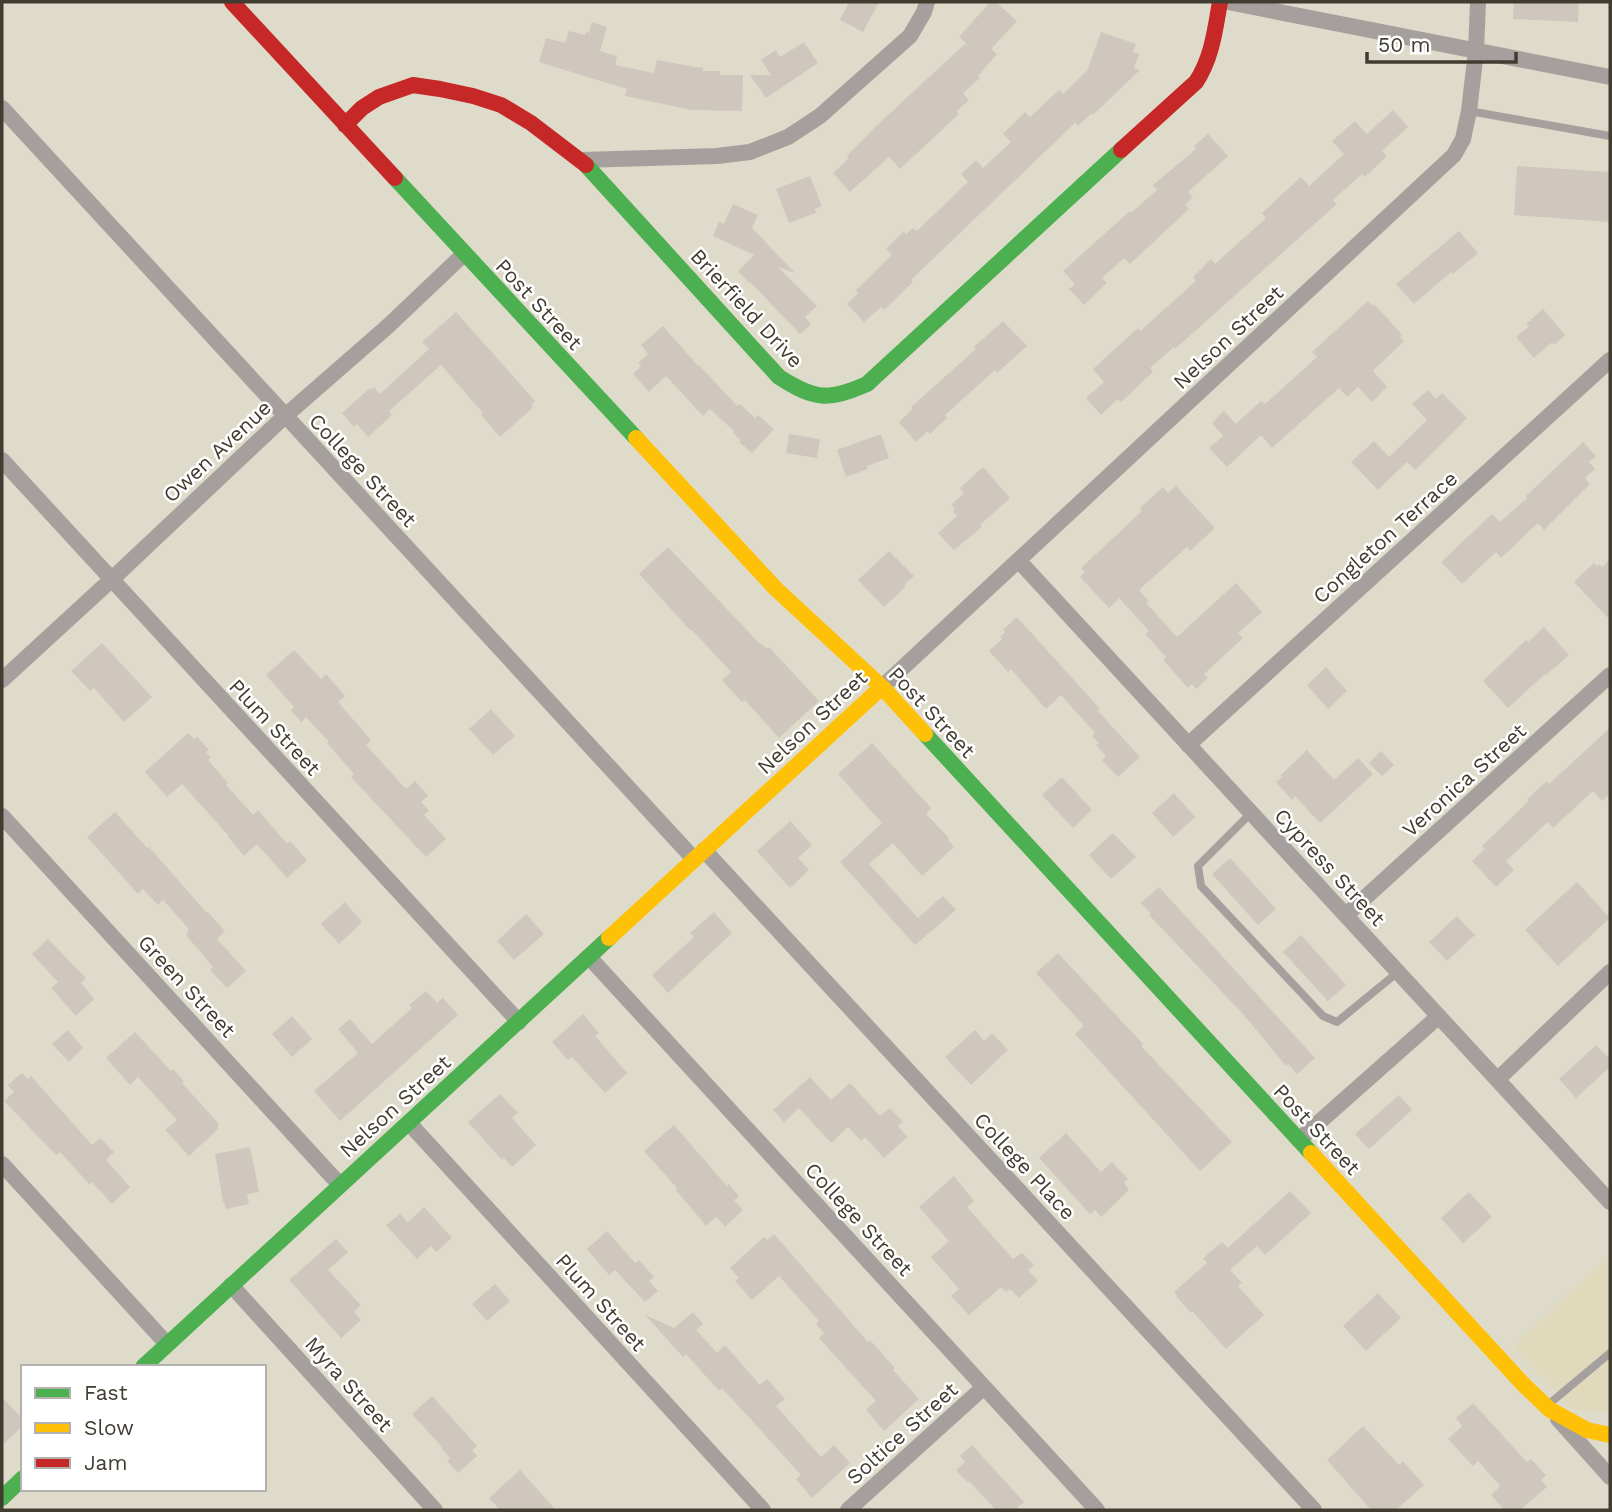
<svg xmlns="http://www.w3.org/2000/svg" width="1612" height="1512" viewBox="0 0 1612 1512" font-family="'Work Sans',sans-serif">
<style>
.built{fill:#e0d9bc}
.building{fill:#cfc6be}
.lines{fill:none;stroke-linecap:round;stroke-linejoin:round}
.lane{stroke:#a5a09d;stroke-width:8}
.street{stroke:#a5a09d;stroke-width:16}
.fast{stroke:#4caf50;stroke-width:16}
.slow{stroke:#ffc107;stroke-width:16}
.jam{stroke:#c62828;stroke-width:16}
.labels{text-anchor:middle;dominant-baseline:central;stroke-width:5;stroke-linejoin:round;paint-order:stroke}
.street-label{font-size:21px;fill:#403c30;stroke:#fff}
</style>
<rect width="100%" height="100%" fill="#dfdbca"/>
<path class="built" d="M 1610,1256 L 1610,1413 L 1572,1409 L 1513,1346 Z"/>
<path class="building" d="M 849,2 L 879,2 L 863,32 L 840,20 Z
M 990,2 L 996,2 L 1017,21 L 991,49 L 997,54 L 978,76 L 980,78 L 963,93 L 969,100 L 957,111 L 959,114 L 900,169 L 889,157 L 850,192 L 833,173 L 849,158 L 847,156 L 875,127 L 966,43 L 959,37 Z
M 1514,2 L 1579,2 L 1578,22 L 1513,19 Z
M 592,22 L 607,27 L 600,51 L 617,56 L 615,65 L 654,73 L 657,60 L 695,67 L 703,68 L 703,71 L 720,71 L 720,75 L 743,75 L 742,111 L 692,110 L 625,96 L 627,89 L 539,62 L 546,38 L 565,43 L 569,31 L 585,35 L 586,32 L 589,33 Z
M 1101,32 L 1136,44 L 1133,52 L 1139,54 L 1134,68 L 1140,70 L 1093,115 L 1092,113 L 1078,126 L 1075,123 L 938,254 L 911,280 L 913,282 L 884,310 L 881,307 L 864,322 L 847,304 L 858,293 L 856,290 L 892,255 L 886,249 L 904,231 L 906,234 L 913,228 L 917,231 L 968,182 L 961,174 L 976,160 L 983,168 L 1011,142 L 1003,134 L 1025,112 L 1030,117 L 1059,90 L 1063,94 L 1087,71 Z
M 804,42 L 818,63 L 766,98 L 750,75 L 771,75 L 761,60 L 776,50 L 780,57 Z
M 1393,110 L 1408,127 L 1382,151 L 1387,156 L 1365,177 L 1362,174 L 1333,200 L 1337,204 L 1175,349 L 1174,347 L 1150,368 L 1153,372 L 1121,402 L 1118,399 L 1101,415 L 1086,398 L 1104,382 L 1093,369 L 1138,328 L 1140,331 L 1196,281 L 1193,277 L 1211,259 L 1215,264 L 1266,218 L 1262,213 L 1301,177 L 1309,186 L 1344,154 L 1332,141 L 1355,121 L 1367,134 Z
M 1208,134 L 1228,156 L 1188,192 L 1193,197 L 1185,205 L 1189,209 L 1130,264 L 1124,258 L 1102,278 L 1107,283 L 1084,305 L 1069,289 L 1075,284 L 1063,271 L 1130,211 L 1131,213 L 1157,190 L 1153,185 L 1196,149 L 1194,146 Z
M 1517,166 L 1610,172 L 1610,222 L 1514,215 Z
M 810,176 L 822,206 L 815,209 L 816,213 L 789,223 L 776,189 Z
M 733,204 L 758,215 L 752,228 L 795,273 L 778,267 L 817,306 L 805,317 L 811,324 L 800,334 L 750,282 L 749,283 L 738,271 L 754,255 L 713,236 L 719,222 L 724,224 Z
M 1459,231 L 1478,253 L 1453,274 L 1451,272 L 1414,304 L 1396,284 Z
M 1368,301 L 1372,306 L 1374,304 L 1387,318 L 1402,335 L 1400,337 L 1404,341 L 1373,371 L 1387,387 L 1372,402 L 1358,387 L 1347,397 L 1339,388 L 1272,448 L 1262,436 L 1260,436 L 1227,467 L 1209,448 L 1223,436 L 1212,423 L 1224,411 L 1236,424 L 1261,401 L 1265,404 L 1317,357 L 1312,352 Z
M 1543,309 L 1565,335 L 1555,344 L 1551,343 L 1534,358 L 1516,337 L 1529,326 L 1526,324 Z
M 456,312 L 535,401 L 531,405 L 533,406 L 531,409 L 500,437 L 481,415 L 483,413 L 441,365 L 389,411 L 392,415 L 368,437 L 357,424 L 354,427 L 342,413 L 370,388 L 371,390 L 374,387 L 380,394 L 429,349 L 422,342 Z
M 1003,321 L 1027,346 L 997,373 L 995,370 L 945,415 L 947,418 L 930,434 L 928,431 L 916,442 L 899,422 L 913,409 L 911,407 L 976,349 L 974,347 Z
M 663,326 L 698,366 L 699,365 L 737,406 L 740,404 L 755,418 L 758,415 L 774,429 L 752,453 L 739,442 L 741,440 L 733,433 L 735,432 L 710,409 L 703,416 L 666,376 L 649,392 L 633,374 L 641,366 L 638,363 L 648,354 L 641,345 Z
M 1428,390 L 1436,399 L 1442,393 L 1467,418 L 1415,470 L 1407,462 L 1378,490 L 1351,462 L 1374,441 L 1389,457 L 1427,420 L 1412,404 Z
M 789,434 L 820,439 L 817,458 L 786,453 Z
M 881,434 L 889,458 L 867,466 L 868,469 L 846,477 L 837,450 Z
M 1583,442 L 1596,456 L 1589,462 L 1595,469 L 1585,478 L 1590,484 L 1544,530 L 1538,523 L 1501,558 L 1496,552 L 1462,584 L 1441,562 L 1492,514 L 1500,522 L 1527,498 L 1526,496 Z
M 983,467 L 1010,498 L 980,525 L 982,527 L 954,550 L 938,533 L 957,516 L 953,511 L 955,509 L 951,505 L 964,493 L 960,488 Z
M 1176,486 L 1215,528 L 1190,551 L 1187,547 L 1139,590 L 1149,601 L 1146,603 L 1177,637 L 1236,583 L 1262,612 L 1238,633 L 1243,638 L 1204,674 L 1208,678 L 1196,689 L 1192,684 L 1188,688 L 1163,660 L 1166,657 L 1145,634 L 1149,631 L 1119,598 L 1109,608 L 1080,577 L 1085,572 L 1081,568 L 1142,511 L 1140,508 L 1163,487 L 1168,493 Z
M 668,547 L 761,645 L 762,644 L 767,649 L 769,647 L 819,701 L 779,738 L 745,700 L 742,702 L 722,680 L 731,672 L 692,630 L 691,631 L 639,574 Z
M 889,551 L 914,576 L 905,584 L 906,586 L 884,607 L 858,580 Z
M 1610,559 L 1610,620 L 1574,582 L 1594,563 L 1597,566 L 1599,564 L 1602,567 Z
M 1017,617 L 1100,709 L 1098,711 L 1140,757 L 1118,777 L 1102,760 L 1106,756 L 1096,745 L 1099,743 L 1092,736 L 1095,733 L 1061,695 L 1046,709 L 1011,669 L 1008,672 L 989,651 L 1002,639 L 1000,637 L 1005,632 L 1003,630 Z
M 1544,627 L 1569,655 L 1546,675 L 1545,674 L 1508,708 L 1483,681 L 1526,640 L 1528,642 Z
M 102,643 L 152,697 L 124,722 L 94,688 L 90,691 L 71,671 Z
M 294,650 L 321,679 L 326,674 L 345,696 L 338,702 L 371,740 L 366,745 L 406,789 L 415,781 L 428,796 L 421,802 L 429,811 L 424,815 L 446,839 L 426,857 L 351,777 L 354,774 L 327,743 L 329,742 L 306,717 L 301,722 L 291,710 L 294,707 L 266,675 Z
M 1326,667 L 1347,691 L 1328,709 L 1307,685 Z
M 491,709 L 515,736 L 493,755 L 469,729 Z
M 1610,728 L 1610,794 L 1602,801 L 1593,791 L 1553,828 L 1548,822 L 1506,861 L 1514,870 L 1496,887 L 1472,861 L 1485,849 L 1482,846 L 1529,801 L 1527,799 L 1547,781 L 1549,784 Z
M 188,733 L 194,739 L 197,737 L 209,750 L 206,752 L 211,758 L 208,760 L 228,783 L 226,785 L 253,815 L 258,810 L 287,844 L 290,841 L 307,860 L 287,878 L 257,844 L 244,856 L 228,837 L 229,836 L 182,784 L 167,797 L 145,772 Z
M 872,743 L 931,808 L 926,814 L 949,838 L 948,840 L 954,847 L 922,876 L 893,843 L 869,864 L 918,918 L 943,896 L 956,910 L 915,945 L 840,862 L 882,823 L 838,774 Z
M 1307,750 L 1334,780 L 1358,758 L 1373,774 L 1320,823 L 1295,796 L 1292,800 L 1276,782 L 1282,777 L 1281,775 Z
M 1381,751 L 1394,765 L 1382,776 L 1369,763 Z
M 1062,777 L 1092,810 L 1073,828 L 1042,795 Z
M 1174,793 L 1195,817 L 1173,837 L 1152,813 Z
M 115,812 L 147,848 L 149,847 L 206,912 L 207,911 L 225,931 L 217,939 L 246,971 L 227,988 L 210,970 L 213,967 L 186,935 L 189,929 L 163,900 L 158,905 L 143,889 L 138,894 L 87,837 Z
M 790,821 L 812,845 L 798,858 L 809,870 L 790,888 L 757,851 Z
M 1113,833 L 1136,857 L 1111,879 L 1089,855 Z
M 1230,858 L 1276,909 L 1258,925 L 1212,874 Z
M 1577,882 L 1610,918 L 1558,966 L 1525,930 Z
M 1159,887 L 1315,1058 L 1297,1074 L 1288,1064 L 1286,1066 L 1243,1014 L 1149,915 L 1151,914 L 1141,903 Z
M 345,902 L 362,922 L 339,944 L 321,924 Z
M 714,912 L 732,933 L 668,993 L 652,975 L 694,937 L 690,933 Z
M 526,914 L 544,934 L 514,960 L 497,941 Z
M 1457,916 L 1475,935 L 1447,961 L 1429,942 Z
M 1301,935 L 1346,985 L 1328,1001 L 1283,952 Z
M 48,939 L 86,978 L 81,983 L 94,999 L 76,1016 L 51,988 L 58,982 L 32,954 Z
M 1058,953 L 1143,1044 L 1141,1046 L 1232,1142 L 1200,1171 L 1075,1034 L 1084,1026 L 1036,973 Z
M 426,991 L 437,1003 L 443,998 L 458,1015 L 340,1121 L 314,1091 L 358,1053 L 338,1029 L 350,1019 L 372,1044 L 412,1008 L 409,1005 Z
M 583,1014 L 599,1033 L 595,1036 L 627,1073 L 605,1093 L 572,1057 L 568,1060 L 552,1042 Z
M 292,1016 L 312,1039 L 292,1057 L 272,1034 Z
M 68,1030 L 83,1048 L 69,1062 L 52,1044 Z
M 975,1030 L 984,1041 L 992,1033 L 1008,1050 L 971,1085 L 945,1057 Z
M 135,1032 L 171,1071 L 173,1069 L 184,1081 L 182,1083 L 218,1123 L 218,1129 L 189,1156 L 165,1130 L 177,1120 L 138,1077 L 130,1085 L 106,1058 Z
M 1596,1045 L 1610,1059 L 1610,1067 L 1576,1098 L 1559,1079 Z
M 22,1073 L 28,1079 L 31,1076 L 92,1145 L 100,1138 L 114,1152 L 106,1160 L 130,1187 L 112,1204 L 92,1182 L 89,1184 L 60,1152 L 56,1155 L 4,1101 L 14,1092 L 8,1085 Z
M 810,1077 L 831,1100 L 850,1083 L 880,1116 L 890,1108 L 903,1122 L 898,1126 L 907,1137 L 884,1158 L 865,1137 L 861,1141 L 848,1127 L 831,1143 L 799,1108 L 784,1122 L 773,1110 Z
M 500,1094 L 518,1113 L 512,1118 L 536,1145 L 512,1167 L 504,1158 L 502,1160 L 468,1122 Z
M 1399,1095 L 1412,1110 L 1369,1149 L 1355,1134 Z
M 674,1125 L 727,1186 L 729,1184 L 739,1196 L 734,1200 L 743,1210 L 725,1227 L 716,1217 L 706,1226 L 676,1190 L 677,1188 L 644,1151 Z
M 1066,1133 L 1101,1172 L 1112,1162 L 1128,1179 L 1124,1183 L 1129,1190 L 1101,1217 L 1095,1210 L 1090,1214 L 1039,1158 Z
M 250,1147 L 259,1192 L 247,1194 L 249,1204 L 226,1209 L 224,1202 L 223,1202 L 215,1154 Z
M 954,1176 L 974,1201 L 967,1207 L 1013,1259 L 1022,1253 L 1034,1265 L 1028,1270 L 1038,1281 L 1019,1298 L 1010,1289 L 1006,1292 L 1001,1287 L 969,1315 L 951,1296 L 959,1289 L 931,1257 L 949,1241 L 919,1207 Z
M 1290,1191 L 1311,1213 L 1265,1255 L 1257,1246 L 1230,1270 L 1242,1283 L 1238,1286 L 1264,1315 L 1226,1349 L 1192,1311 L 1191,1313 L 1176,1296 L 1177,1295 L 1174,1292 L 1207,1263 L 1203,1259 L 1210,1252 L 1222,1242 L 1228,1248 Z
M 1469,1192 L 1492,1217 L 1463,1243 L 1441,1218 Z
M 424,1207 L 452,1238 L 436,1252 L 431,1246 L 417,1259 L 386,1225 L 400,1214 L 408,1222 Z
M 607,1231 L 635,1263 L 639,1260 L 654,1277 L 649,1281 L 658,1291 L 645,1302 L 615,1270 L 609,1275 L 587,1249 Z
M 774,1234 L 868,1342 L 870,1340 L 895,1368 L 893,1370 L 919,1399 L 884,1431 L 866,1410 L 876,1401 L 819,1338 L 824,1333 L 816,1324 L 819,1321 L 779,1276 L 752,1300 L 735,1281 L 739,1278 L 730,1268 L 764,1237 L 767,1240 Z
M 336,1239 L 348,1252 L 328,1270 L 361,1305 L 354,1312 L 361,1320 L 341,1338 L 289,1280 Z
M 495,1284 L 510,1301 L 487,1321 L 472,1304 Z
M 1378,1293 L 1401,1318 L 1366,1351 L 1343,1326 Z
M 693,1312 L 703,1324 L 696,1330 L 717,1353 L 725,1345 L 760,1385 L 767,1379 L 785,1399 L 776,1406 L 821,1457 L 834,1445 L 850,1463 L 812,1498 L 796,1479 L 801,1475 L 756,1425 L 722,1388 L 719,1391 L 686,1354 L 683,1357 L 645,1315 L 674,1328 Z
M 432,1396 L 477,1446 L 472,1450 L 477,1456 L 458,1473 L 447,1461 L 450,1458 L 441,1448 L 442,1447 L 412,1414 Z
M 2,1397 L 23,1419 L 23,1426 L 2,1445 Z
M 1473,1403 L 1527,1462 L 1531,1459 L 1546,1475 L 1541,1480 L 1547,1487 L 1520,1510 L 1504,1510 L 1491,1495 L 1500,1486 L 1478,1461 L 1473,1466 L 1448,1439 L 1462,1426 L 1456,1418 Z
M 1363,1426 L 1399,1465 L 1403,1461 L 1424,1485 L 1396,1510 L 1371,1510 L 1327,1460 Z
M 972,1445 L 1024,1502 L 1015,1510 L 996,1510 L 969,1481 L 968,1483 L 956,1470 L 965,1462 L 960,1456 Z
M 520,1470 L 556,1510 L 500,1510 L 489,1498 Z"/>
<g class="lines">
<path class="lane" d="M 1469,111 L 1610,136
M 1251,813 L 1198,866 L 1201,886 L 1323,1016 L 1337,1022 L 1398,972
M 1549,1404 L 1610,1353"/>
<path class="street" d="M 1228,2 L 1610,77
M 2,108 L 694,859
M 581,160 L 717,156 L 750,152 L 788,137 L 820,116 L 910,36 L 924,12 L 927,2
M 2,460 L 519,1022
M 1019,561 L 1610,1202
M 2,680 L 111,580 L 285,416 L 387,327 L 464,254
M 882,687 L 1454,155 L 1463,139 L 1469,111 L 1476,51 L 1478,2
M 1188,745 L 1610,360
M 2,816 L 340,1185
M 704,850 L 1314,1510
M 1346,915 L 1610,675
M 589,957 L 1097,1510
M 1498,1079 L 1610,972
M 409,1123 L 763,1510
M 1299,1140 L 1439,1016
M 2,1164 L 167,1344
M 231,1285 L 435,1510
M 1558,1419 L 1610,1477
M 848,1510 L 984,1387"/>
<path class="fast" d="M 586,165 L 779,377 C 815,400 828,401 867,384 L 1121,150
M 395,178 L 636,438
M 925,734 L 1311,1153
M 143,1367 L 609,938
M 2,1498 L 23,1478"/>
<path class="slow" d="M 636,438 L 776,589 L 882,687 L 925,734
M 609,938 L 882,687
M 1311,1153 L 1523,1384 L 1549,1409 L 1587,1430 L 1610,1435"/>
<path class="jam" d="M 232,2 L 395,178
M 345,125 L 362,108 L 379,97 L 413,85 L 440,89 L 473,96 L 501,105 L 531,123 L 586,165
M 1121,150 L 1196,82 C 1212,58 1215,30 1220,2"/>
</g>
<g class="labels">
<g class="street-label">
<text transform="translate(539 304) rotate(47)">Post Street</text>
<text transform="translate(747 308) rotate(47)">Brierfield Drive</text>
<text transform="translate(1228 337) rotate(-43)">Nelson Street</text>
<text transform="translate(217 451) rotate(-43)">Owen Avenue</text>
<text transform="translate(363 470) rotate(47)">College Street</text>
<text transform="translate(1385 537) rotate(-42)">Congleton Terrace</text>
<text transform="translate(932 712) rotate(47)">Post Street</text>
<text transform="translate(812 722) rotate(-43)">Nelson Street</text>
<text transform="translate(275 727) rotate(47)">Plum Street</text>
<text transform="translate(1464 780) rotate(-42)">Veronica Street</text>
<text transform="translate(1330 867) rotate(47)">Cypress Street</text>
<text transform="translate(187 986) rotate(47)">Green Street</text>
<text transform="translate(395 1106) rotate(-42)">Nelson Street</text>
<text transform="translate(1317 1129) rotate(47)">Post Street</text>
<text transform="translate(1025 1166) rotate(47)">College Place</text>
<text transform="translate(859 1219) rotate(47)">College Street</text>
<text transform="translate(601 1302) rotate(48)">Plum Street</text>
<text transform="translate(349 1384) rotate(48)">Myra Street</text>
<text transform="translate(902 1433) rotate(-42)">Soltice Street</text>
</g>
</g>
<rect width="1612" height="1512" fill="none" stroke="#403c30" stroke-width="7"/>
<rect x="21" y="1365" width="245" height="126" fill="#ffffff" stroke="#b3b1ac" stroke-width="2"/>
<rect x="35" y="1388" width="35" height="10" fill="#4caf50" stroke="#b3b1ac" stroke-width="2"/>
<text x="84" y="1400" font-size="21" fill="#403c30">Fast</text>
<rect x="35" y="1423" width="35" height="10" fill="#ffc107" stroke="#b3b1ac" stroke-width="2"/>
<text x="84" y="1435" font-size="21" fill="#403c30">Slow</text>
<rect x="35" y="1458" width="35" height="10" fill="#c62828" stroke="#b3b1ac" stroke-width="2"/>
<text x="84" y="1470" font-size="21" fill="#403c30">Jam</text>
<path d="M1367 52v10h149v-10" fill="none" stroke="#403c30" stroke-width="3.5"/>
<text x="1378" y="52" font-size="21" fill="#403c30" stroke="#ffffff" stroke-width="5" paint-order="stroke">50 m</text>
</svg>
